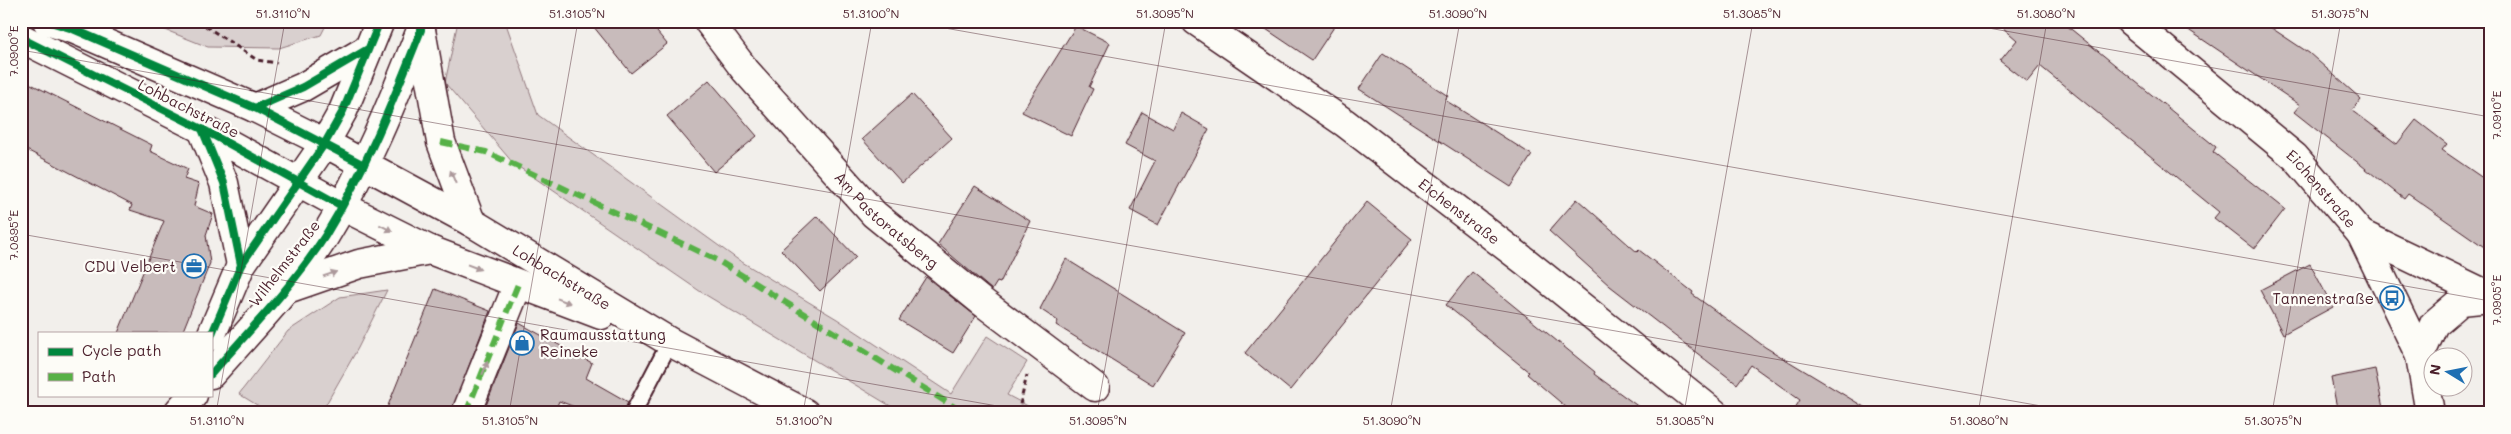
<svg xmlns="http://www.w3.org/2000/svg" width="2511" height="434" viewBox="0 0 2511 434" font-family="Mali,sans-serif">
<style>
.green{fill:#d9d0cf;stroke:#92787d}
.building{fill:#c8bbbb;stroke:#4a1f2b}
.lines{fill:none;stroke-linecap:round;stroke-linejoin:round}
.service-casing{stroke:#4a1f2b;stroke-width:19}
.minor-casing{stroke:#4a1f2b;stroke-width:31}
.secondary-casing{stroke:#4a1f2b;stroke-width:31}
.path{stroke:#4a1f2b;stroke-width:3;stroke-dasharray:5 4;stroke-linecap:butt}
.service{stroke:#fdfcf7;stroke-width:15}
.minor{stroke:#fdfcf7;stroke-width:28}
.secondary{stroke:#fdfcf7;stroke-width:28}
.quiet{stroke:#57b146;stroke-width:6;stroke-dasharray:12 6;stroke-linecap:butt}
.cycleway-casing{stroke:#fdfcf7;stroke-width:11}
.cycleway{stroke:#00873e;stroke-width:8}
.oneway{fill:#ac999b}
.ticks{fill:none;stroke:#4a1f2b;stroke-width:1;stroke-opacity:0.45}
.labels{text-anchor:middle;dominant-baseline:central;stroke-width:4.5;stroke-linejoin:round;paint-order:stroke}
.street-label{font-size:15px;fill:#4a1f2b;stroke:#fdfcf7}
.poi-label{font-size:15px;fill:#4a1f2b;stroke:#fdfcf7;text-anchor:end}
.neatline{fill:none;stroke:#4a1f2b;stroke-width:2}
.ticks-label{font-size:12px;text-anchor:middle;fill:#4a1f2b}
</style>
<rect width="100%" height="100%" fill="#f2efeb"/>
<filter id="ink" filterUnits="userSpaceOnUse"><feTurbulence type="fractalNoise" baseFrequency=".02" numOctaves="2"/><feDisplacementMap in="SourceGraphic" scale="10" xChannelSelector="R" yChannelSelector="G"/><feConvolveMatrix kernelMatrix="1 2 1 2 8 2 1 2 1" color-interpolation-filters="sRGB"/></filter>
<g filter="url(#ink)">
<path class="green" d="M 143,21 L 328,21 L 321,35 L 279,48 L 208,47 Z
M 458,21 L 505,21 L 538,115 L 737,259 L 837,319 L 951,394 L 987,336 L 1027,362 L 1007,395 L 1041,413 L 902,413 L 701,292 L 513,163 L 445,83 Z
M 387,290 L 358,348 L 321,413 L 270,413 L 239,394 L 288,331 L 340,297 Z"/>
<path class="building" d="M 589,21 L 648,21 L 667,44 L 631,73 Z
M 1254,21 L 1338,21 L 1312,60 Z
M 1995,21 L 2061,21 L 2216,147 L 2213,152 L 2285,209 L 2254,249 L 2214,218 L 2219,212 L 2040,66 L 2027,82 L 2000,61 L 2017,40 Z
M 2175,21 L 2261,21 L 2309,53 L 2361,99 L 2352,110 L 2397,144 L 2416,120 L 2447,144 L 2442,150 L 2490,183 L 2490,251 L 2408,194 L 2404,199 L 2294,112 L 2300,105 Z
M 1076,26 L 1110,43 L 1089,87 L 1093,89 L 1071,136 L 1022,112 Z
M 1383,53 L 1448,96 L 1445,100 L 1532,155 L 1511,187 L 1359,89 Z
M 21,79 L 152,145 L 150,151 L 188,169 L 184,179 L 199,184 L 194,206 L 213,214 L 206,235 L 210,263 L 182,333 L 118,333 L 164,221 L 130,210 L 132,205 L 21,147 Z
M 709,80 L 757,136 L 714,172 L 667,116 Z
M 912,94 L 952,138 L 902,183 L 862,139 Z
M 1142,112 L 1173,129 L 1181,113 L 1209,129 L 1158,225 L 1130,210 L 1155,161 L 1125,145 Z
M 975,186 L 1030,221 L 1000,283 L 997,282 L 992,290 L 938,244 Z
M 1577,199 L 1637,252 L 1639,250 L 1693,292 L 1692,294 L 1765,347 L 1874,413 L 1792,413 L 1800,400 L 1751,365 L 1737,384 L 1610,286 L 1549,231 Z
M 1367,202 L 1412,239 L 1290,390 L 1245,353 Z
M 817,216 L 856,257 L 820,291 L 781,250 Z
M 1066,259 L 1185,333 L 1153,385 L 1056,325 L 1058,321 L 1040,309 Z
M 2310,264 L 2333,307 L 2283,334 L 2260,290 Z
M 1472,272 L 1595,372 L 1594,374 L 1647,413 L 1573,413 L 1527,374 L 1529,372 L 1446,305 Z
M 926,277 L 976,316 L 953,353 L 899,320 Z
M 435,289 L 490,311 L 451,413 L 385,413 Z
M 519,323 L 592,363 L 586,378 L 628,402 L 624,413 L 591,413 L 559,401 L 554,413 L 483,413 Z
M 2375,369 L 2384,413 L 2338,413 L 2331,378 Z"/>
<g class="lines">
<g class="service-casing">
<path id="service" d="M 633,413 L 670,342"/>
</g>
<g class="minor-casing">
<g id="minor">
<path id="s1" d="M 708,21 L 745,70 L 874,214 L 981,301 L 1095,387"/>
<path id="s2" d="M 1196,21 L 1345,123 L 1526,262 L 1714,413"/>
<path id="s3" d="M 2130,21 L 2295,157 L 2361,234 L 2420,356 L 2430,413"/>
<path d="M 2361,234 L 2490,296"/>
<path d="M 2420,356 L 2434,324 L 2461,301 L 2490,298"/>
<path d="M 466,413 L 518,284"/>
</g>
</g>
<g class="secondary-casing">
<g id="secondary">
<path id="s4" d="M 47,21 L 73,29 L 255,108 L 325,143 L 471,222 L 670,342 L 805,413"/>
<path d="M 421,30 L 441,142 L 471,222"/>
<path d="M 21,38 L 202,129 L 342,206 L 430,250 L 601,315"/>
<path d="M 255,108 L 303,87 L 368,49"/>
<path d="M 202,129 L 224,183 L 241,265"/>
<path d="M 284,290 L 359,264 L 430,250"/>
<path d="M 211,336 L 241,265 L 325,143 L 343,111 L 380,21"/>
<path d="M 211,374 C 250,330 293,286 325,236 C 365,171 393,101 421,30 L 421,21"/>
<path d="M 179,411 L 193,395"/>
</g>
</g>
<path class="path" d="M 198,21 L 257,60 L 277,63
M 1018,413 L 1027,375"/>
<use href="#service" class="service"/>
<use href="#minor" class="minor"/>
<use href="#secondary" class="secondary"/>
<path class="quiet" d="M 441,142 L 486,152 L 717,260 L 964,413
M 466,413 L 518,284"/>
<g class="cycleway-casing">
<path id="cycleway" d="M 47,21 L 73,29 L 255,108 L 364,165
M 21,38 L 202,129 L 342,206
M 255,108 L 303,87 L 368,49
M 202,129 L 224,183 L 241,265
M 211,336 L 241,265 L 325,143 L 343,111 L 380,21
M 211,374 C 250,330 293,286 325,236 C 365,171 393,101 421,30 L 421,21"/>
</g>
<use href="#cycleway" class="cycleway"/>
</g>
<defs><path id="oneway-solid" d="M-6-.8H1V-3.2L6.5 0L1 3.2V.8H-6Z" transform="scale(1.25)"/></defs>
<g class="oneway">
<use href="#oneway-solid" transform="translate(453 177) rotate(-112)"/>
<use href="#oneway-solid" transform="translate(386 228) rotate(27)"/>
<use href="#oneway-solid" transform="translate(474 267) rotate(21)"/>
<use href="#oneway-solid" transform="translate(330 274) rotate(-19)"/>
<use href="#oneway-solid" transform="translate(564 301) rotate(21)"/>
<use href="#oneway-solid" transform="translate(485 368) rotate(-68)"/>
</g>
</g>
<path class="ticks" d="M 905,21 L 2490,301M 1949,21 L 2490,117M 21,50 L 2081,413M 21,234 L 1037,413M 216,413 L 285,21M 509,413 L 578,21M 803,413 L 872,21M 1097,413 L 1166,21M 1390,413 L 1460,21M 1684,413 L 1753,21M 1978,413 L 2047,21M 2272,413 L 2341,21"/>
<defs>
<g id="office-ring" transform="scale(1.25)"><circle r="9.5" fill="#fdfcf7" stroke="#1f6fb2" stroke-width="1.5"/><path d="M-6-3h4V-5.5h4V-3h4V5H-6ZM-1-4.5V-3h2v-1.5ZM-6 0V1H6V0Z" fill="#1f6fb2"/></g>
<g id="bus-ring" transform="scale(1.25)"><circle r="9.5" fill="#fdfcf7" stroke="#1f6fb2" stroke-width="1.5"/><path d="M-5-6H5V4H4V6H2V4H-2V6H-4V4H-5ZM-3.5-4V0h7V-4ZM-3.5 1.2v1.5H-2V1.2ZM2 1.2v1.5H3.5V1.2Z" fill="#1f6fb2"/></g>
<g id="shop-ring" transform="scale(1.25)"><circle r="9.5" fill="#fdfcf7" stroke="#1f6fb2" stroke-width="1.5"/><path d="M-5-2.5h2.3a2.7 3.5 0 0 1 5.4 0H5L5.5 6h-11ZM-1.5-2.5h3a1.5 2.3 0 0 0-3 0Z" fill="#1f6fb2"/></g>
</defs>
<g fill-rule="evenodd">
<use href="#office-ring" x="194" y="266"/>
<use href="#bus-ring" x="2392" y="298"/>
<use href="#shop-ring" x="522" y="343"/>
</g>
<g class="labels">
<g class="street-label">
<text transform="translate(189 108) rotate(27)">Lohbachstraße</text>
<text stroke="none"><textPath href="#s3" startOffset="255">Eichenstraße</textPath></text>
<text stroke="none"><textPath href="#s2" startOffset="325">Eichenstraße</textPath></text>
<text stroke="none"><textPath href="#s1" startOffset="268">Am Pastoratsberg</textPath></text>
<text transform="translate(284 263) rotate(-52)">Wilhelmstraße</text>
<text stroke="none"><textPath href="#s4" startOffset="576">Lohbachstraße</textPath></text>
</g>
<g class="poi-label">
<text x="176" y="266">CDU Velbert</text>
<text x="2374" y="298">Tannenstraße</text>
<text x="540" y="334" text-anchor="start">Raumausstattung<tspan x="540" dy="17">Reineke</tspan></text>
</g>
</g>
<rect width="2511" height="434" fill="none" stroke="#fdfcf7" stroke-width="55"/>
<rect x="38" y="332" width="175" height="65" fill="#fdfcf7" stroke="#b5a4a5"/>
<rect x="48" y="348" width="25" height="8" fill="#00873e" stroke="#b5a4a5"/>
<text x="82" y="356" font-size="15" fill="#4a1f2b">Cycle path</text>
<rect x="48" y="373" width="25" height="8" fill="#57b146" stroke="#b5a4a5"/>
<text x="82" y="382" font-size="15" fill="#4a1f2b">Path</text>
<g transform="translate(2448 372) rotate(280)"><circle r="24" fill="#fdfcf7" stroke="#b5a4a5"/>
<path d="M0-4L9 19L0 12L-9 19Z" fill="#1f6fb2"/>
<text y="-8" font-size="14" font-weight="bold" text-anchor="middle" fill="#4a1f2b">N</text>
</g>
<rect x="28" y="28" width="2456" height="378" class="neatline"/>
<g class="ticks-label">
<text x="283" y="18">51.3110°N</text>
<text x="577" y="18">51.3105°N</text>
<text x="871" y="18">51.3100°N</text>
<text x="1165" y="18">51.3095°N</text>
<text x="1458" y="18">51.3090°N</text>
<text x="1752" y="18">51.3085°N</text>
<text x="2046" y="18">51.3080°N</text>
<text x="2340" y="18">51.3075°N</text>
<text transform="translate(14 51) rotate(-90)" y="4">7.0900°E</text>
<text transform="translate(2497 115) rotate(-90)" y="4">7.0910°E</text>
<text transform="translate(14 235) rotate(-90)" y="4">7.0895°E</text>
<text transform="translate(2497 300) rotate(-90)" y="4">7.0905°E</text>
<text x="217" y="425">51.3110°N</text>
<text x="510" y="425">51.3105°N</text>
<text x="804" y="425">51.3100°N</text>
<text x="1098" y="425">51.3095°N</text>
<text x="1392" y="425">51.3090°N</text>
<text x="1685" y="425">51.3085°N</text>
<text x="1979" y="425">51.3080°N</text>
<text x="2273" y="425">51.3075°N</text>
</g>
</svg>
